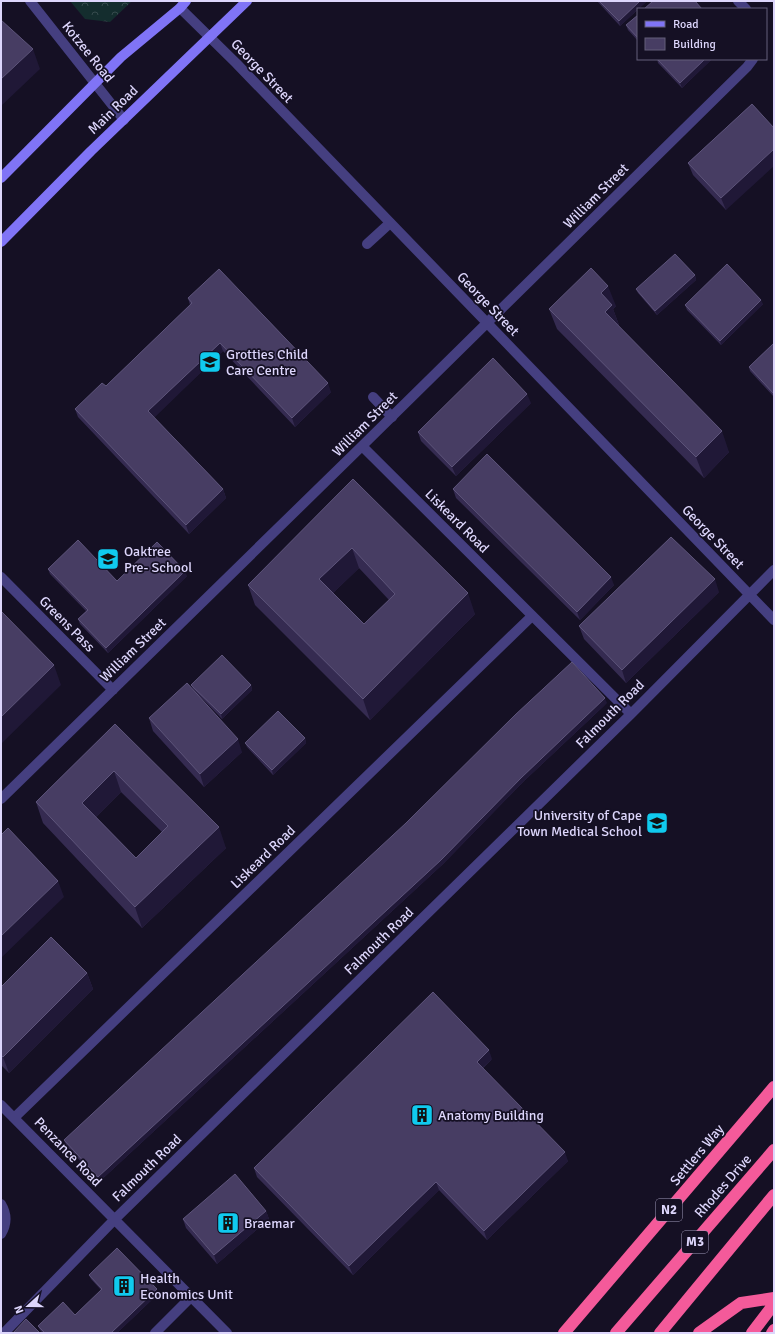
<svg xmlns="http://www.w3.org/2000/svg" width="775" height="1334" viewBox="0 0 775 1334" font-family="Signika,sans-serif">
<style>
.forest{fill:url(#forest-crowns)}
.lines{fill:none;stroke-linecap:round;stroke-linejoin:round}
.lane{stroke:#453f80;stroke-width:10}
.street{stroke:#453f80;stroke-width:10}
.secondary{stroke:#8074f6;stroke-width:10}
.highway{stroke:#f45a9a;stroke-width:12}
.wall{fill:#352b51;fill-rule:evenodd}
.shaded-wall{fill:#201837}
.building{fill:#473d63;stroke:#5e557b;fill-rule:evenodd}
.labels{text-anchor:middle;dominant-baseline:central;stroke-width:3.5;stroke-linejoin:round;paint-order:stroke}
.shield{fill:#151024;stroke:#a19bbb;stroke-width:1}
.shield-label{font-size:13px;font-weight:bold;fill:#ddd6fc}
.street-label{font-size:14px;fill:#ddd6fc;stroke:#151024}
.poi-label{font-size:14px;fill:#ddd6fc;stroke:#151024;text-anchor:start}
</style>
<defs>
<pattern id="forest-crowns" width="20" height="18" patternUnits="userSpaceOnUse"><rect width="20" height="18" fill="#142d2e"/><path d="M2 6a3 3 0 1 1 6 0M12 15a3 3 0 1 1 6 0" fill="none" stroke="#364b4d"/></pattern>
</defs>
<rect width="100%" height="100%" fill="#151024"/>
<path class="forest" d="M 70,1 L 132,1 L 110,22 L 85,19 Z"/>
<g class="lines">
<path class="lane" d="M 367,244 L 390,223
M 373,397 L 392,417
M 155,1333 L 191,1297"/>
<path class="street" d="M 30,1 L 124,120
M 738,1 L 746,9
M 180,8 L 236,63 L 774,620
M 362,446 L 631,714
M 1,577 L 113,690
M 1,799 L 362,446 L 747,67 L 753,59
M 1,1105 L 227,1333
M 14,1118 L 532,616
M 1,1204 C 7,1214 7,1224 1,1234
M 4,1333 L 114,1220 L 631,714 L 774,570"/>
<path class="secondary" d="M 1,178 L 121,57 L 180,8 L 186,1
M 1,242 L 91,151 L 247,1"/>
<path class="highway" d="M 564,1333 L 774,1087
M 616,1333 L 774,1150
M 660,1333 L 774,1195
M 699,1333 L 741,1303 L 774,1298
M 752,1333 L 774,1304
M 772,1333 L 774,1330"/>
</g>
<path class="wall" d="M 597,1 L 647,1 L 620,26 Z
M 638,15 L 638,41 L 628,30 L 626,25 Z
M 657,59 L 712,59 L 682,88 L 658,63 Z
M 752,104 L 726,210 L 693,175 L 688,163 Z
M 695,275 L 696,280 L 657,315 L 638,293 L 636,289 Z
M 188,298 L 331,392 L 295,427 L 223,351 L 154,417 L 223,489 L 226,498 L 189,534 L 78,417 L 75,409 L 106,386 L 190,305 Z
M 763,304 L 721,345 L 687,310 L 685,305 Z
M 616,306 L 613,309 L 619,325 L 618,326 L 729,452 L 704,478 L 557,329 L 549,309 Z
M 774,343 L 774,397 L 750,371 L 749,367 Z
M 531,403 L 456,476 L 421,441 L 418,432 Z
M 353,479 L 475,614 L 370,720 L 255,605 L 248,585 ZM 359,568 L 389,600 L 364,624 L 333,593 Z
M 453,489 L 614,585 L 580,620 L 456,498 Z
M 48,569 L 117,581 L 187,576 L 108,653 L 80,624 L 78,619 L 86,611 L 50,574 Z
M 719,592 L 626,683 L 584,639 L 579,626 Z
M 191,685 L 251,685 L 252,690 L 222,719 L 193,689 Z
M 607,703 L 523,782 L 443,864 L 99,1182 L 66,1145 L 64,1140 Z
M 149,718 L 242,752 L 204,787 L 153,731 Z
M 115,724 L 226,848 L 142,928 L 43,823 L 36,802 ZM 121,792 L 162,832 L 136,858 L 96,817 Z
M 305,738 L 306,743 L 273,775 L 247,747 L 245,743 Z
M 87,973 L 93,989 L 9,1073 L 1,1065 L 1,987 Z
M 492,1059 L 483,1068 L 568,1161 L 487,1240 L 439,1190 L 353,1275 L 257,1177 L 254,1168 Z
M 266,1211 L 269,1219 L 217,1264 L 186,1228 L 183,1219 Z
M 89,1275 L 158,1294 L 117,1333 L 43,1333 L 40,1330 L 38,1326 L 75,1315 L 101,1290 L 91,1279 Z"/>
<path class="shaded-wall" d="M 640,1 L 647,1 L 620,26 L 619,21 Z
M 33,49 L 40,69 L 1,106 L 1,79 Z
M 705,59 L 712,59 L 682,88 L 680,83 Z
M 774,149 L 774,166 L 726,210 L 721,198 Z
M 695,275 L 696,280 L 657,315 L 655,311 Z
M 608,286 L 616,306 L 613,309 L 619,325 L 612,332 L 605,312 L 601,293 Z
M 761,300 L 763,304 L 721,345 L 720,341 Z
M 220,343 L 223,351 L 152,420 L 148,411 Z
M 328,383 L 331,392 L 295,427 L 292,418 Z
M 527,394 L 531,403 L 456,476 L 452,467 Z
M 722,431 L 729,452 L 704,478 L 696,457 Z
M 223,489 L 226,498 L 189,534 L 186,525 Z
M 352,548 L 359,568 L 327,599 L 319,579 Z
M 185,571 L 187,576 L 108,653 L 106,648 Z
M 611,577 L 614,585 L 580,620 L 577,612 Z
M 715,579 L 719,592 L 626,683 L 622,670 Z
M 468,593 L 475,614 L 370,720 L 363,699 Z
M 54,665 L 61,685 L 1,744 L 1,717 Z
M 251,685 L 252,690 L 222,719 L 221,714 Z
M 605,698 L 607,703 L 523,782 L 443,864 L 99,1182 L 98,1177 Z
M 305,738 L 306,743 L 273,775 L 272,770 Z
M 238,739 L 242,752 L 204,787 L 200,774 Z
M 114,771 L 121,792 L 90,823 L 82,803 Z
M 219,827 L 226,848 L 142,928 L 135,907 Z
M 58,881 L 64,897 L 1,958 L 1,936 Z
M 87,973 L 93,989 L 9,1073 L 3,1057 Z
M 489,1050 L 492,1059 L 480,1070 L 477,1062 Z
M 565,1152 L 568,1161 L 487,1240 L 484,1231 Z
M 436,1182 L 439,1190 L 353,1275 L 349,1266 Z
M 266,1211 L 269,1219 L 217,1264 L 214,1255 Z
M 157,1289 L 158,1294 L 117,1333 L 111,1333 Z"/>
<path class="building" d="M 599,1 L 640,1 L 619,21 Z
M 653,1 L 695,1 L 702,9 L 644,9 Z
M 638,15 L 638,38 L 626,25 Z
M 1,20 L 33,49 L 1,79 Z
M 657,59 L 705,59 L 680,83 Z
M 752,104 L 774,128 L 774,149 L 721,198 L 688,163 Z
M 675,254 L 695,275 L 655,311 L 636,289 Z
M 727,264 L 761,300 L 720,341 L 685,305 Z
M 591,268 L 608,286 L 601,293 L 612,305 L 605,312 L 722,431 L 696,457 L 549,309 Z
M 219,269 L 328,383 L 292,418 L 220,343 L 148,411 L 223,489 L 186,525 L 75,409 L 102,383 L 106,386 L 192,303 L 188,298 Z
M 774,343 L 774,394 L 749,367 Z
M 493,358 L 527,394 L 452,467 L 418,432 Z
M 487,454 L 611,577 L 577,612 L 453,489 Z
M 353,479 L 468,593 L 363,699 L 248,585 ZM 352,548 L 395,594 L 364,624 L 319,579 Z
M 671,537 L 715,579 L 622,670 L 579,626 Z
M 78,540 L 117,581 L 157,542 L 185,571 L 106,648 L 78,619 L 88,610 L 48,569 Z
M 1,611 L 54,665 L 1,717 Z
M 222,655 L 251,685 L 221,714 L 191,685 Z
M 572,662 L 605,698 L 521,778 L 441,860 L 98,1177 L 64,1140 L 406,823 L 515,715 Z
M 187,683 L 238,739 L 200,774 L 149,718 Z
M 278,711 L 305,738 L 272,770 L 245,743 Z
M 115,724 L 219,827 L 135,907 L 36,802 ZM 114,771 L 168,826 L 136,858 L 82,803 Z
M 8,828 L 58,881 L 1,936 L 1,835 Z
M 51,937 L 87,973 L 3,1057 L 1,1055 L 1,987 Z
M 433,992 L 489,1050 L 477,1062 L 565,1152 L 484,1231 L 436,1182 L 349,1266 L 254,1168 Z
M 235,1174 L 266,1211 L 214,1255 L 183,1219 Z
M 117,1248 L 157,1289 L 111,1333 L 45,1333 L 38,1326 L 63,1302 L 75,1315 L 102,1289 L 89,1275 Z
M 26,1319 L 40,1333 L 13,1333 Z"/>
<defs>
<g id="school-square" transform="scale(1.15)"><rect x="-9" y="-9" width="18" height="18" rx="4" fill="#10caee" stroke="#151024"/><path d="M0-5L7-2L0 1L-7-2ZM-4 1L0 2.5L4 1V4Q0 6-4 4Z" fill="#111"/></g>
<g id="university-square" transform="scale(1.15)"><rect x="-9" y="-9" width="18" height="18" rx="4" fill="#10caee" stroke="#151024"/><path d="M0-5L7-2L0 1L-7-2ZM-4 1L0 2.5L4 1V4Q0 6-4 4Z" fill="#111"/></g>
<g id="building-square" transform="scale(1.15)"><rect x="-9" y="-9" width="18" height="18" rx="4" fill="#10caee" stroke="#151024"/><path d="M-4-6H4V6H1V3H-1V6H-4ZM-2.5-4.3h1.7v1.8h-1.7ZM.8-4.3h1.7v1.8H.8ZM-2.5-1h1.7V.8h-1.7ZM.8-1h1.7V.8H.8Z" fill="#111"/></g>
</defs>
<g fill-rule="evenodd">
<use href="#school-square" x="210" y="362"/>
<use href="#school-square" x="108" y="559"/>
<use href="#university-square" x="657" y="823"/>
<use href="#building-square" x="422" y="1115"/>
<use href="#building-square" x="228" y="1223"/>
<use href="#building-square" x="124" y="1286"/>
</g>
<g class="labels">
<g class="shield">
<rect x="656" y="1199" width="26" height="22" rx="3"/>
<rect x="682" y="1231" width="26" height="22" rx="3"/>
</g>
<g class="shield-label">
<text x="669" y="1210">N2</text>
<text x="695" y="1242">M3</text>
</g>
<g class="street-label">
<text transform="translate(88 52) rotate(51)">Kotzee Road</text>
<text transform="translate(262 71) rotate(46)">George Street</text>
<text transform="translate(113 110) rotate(-44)">Main Road</text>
<text transform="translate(596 196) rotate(-45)">William Street</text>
<text transform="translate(488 304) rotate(46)">George Street</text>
<text transform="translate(365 424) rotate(-45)">William Street</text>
<text transform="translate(457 521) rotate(45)">Liskeard Road</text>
<text transform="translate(713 537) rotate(46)">George Street</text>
<text transform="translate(67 624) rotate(45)">Greens Pass</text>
<text transform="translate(133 650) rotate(-44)">William Street</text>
<text transform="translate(610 714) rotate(-45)">Falmouth Road</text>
<text transform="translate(263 857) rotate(-44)">Liskeard Road</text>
<text transform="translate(379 941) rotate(-44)">Falmouth Road</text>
<text transform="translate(68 1152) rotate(46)">Penzance Road</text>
<text transform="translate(697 1155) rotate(-50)">Settlers Way</text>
<text transform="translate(147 1168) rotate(-44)">Falmouth Road</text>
<text transform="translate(723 1186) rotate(-49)">Rhodes Drive</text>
</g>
<g class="poi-label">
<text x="226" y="354">Grotties Child<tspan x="226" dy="16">Care Centre</tspan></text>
<text x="124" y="551">Oaktree<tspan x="124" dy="16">Pre- School</tspan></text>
<text x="642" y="815" text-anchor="end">University of Cape<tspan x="642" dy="16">Town Medical School</tspan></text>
<text x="438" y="1115">Anatomy Building</text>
<text x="244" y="1223">Braemar</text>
<text x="140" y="1278">Health<tspan x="140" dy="16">Economics Unit</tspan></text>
</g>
</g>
<rect width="775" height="1334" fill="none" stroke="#ddd6fc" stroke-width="4"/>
<rect x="637" y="8" width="130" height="52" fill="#151024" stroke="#655f7a"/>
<rect x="645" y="21" width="20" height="6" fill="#8074f6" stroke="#655f7a"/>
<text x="673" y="28" font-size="12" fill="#ddd6fc">Road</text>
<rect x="645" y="38" width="20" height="12" fill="#473d63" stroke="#655f7a"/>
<text x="673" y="48" font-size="12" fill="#ddd6fc">Building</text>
<g transform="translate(28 1306) rotate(249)" stroke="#151024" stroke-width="3" paint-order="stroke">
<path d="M0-3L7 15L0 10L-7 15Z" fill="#ddd6fc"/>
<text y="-6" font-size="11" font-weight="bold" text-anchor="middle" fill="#ddd6fc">N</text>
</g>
</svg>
